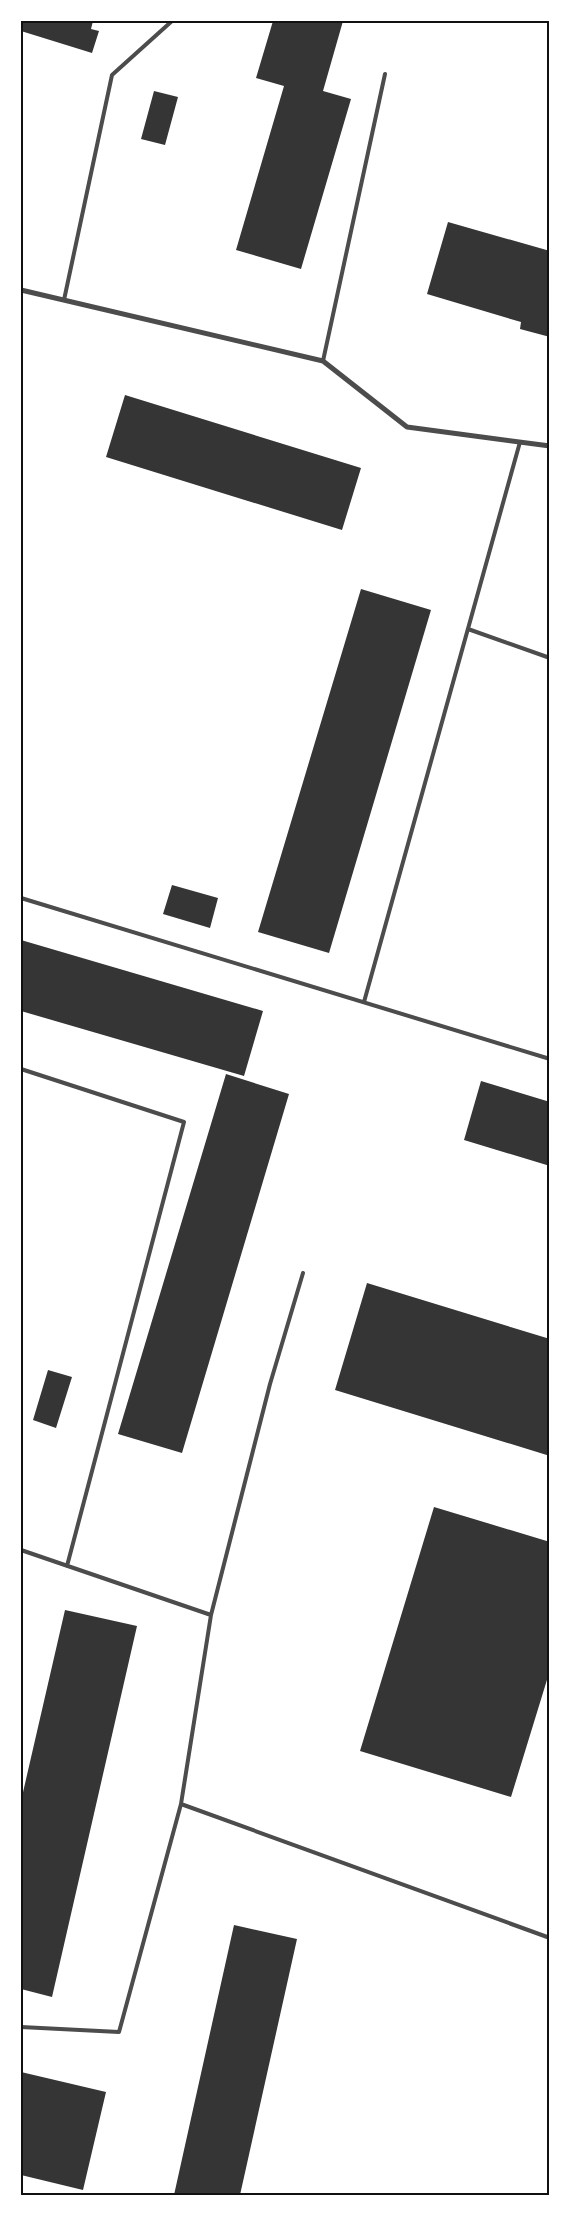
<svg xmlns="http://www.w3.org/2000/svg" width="571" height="2216" viewBox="0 0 571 2216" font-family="Ubuntu,sans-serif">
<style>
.building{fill:#353535}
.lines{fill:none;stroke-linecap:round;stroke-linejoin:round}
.service{stroke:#4c4c4c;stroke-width:4}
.minor{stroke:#4c4c4c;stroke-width:5}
.neatline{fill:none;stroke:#111;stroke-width:2}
</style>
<rect width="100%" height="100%" fill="#fff"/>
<path class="building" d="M 21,21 L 93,21 L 91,29 L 99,31 L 92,53 L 21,31 Z
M 273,21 L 343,21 L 323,91 L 351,99 L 301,269 L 236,250 L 284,86 L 256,78 Z
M 154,91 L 178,97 L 165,145 L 141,139 Z
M 448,222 L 550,251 L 550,337 L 520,329 L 521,322 L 427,294 Z
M 125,395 L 361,468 L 342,530 L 106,457 Z
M 361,589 L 431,610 L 329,953 L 258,932 Z
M 172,885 L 218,898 L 210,928 L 163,914 Z
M 21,940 L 263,1011 L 244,1076 L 21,1011 Z
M 226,1074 L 289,1094 L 182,1453 L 118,1434 Z
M 481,1081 L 550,1102 L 550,1166 L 464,1140 Z
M 367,1283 L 550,1339 L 550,1456 L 335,1390 Z
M 48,1370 L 72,1377 L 56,1428 L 33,1420 Z
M 434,1507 L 550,1542 L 550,1670 L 511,1797 L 360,1751 Z
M 65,1610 L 137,1626 L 52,1997 L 21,1989 L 21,1801 Z
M 234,1925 L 297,1939 L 240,2195 L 174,2195 Z
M 21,2072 L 106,2092 L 83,2190 L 21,2175 Z"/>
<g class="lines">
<path class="service" d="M 64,300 L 112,75 L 172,21
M 323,361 L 385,74
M 468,629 L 550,658
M 21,898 L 550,1059
M 364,1002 L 520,442
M 21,1069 L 184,1122 L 67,1566
M 21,1550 L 211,1615 L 270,1384 L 303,1273
M 181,1804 L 550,1938
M 21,2027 L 119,2032 L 181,1804 L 211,1615"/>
<path class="minor" d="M 21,290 L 323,361 L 407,427 L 550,446"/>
</g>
<rect width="571" height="2216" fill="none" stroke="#ffffff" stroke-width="45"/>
<rect x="22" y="22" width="526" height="2172" class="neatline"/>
</svg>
